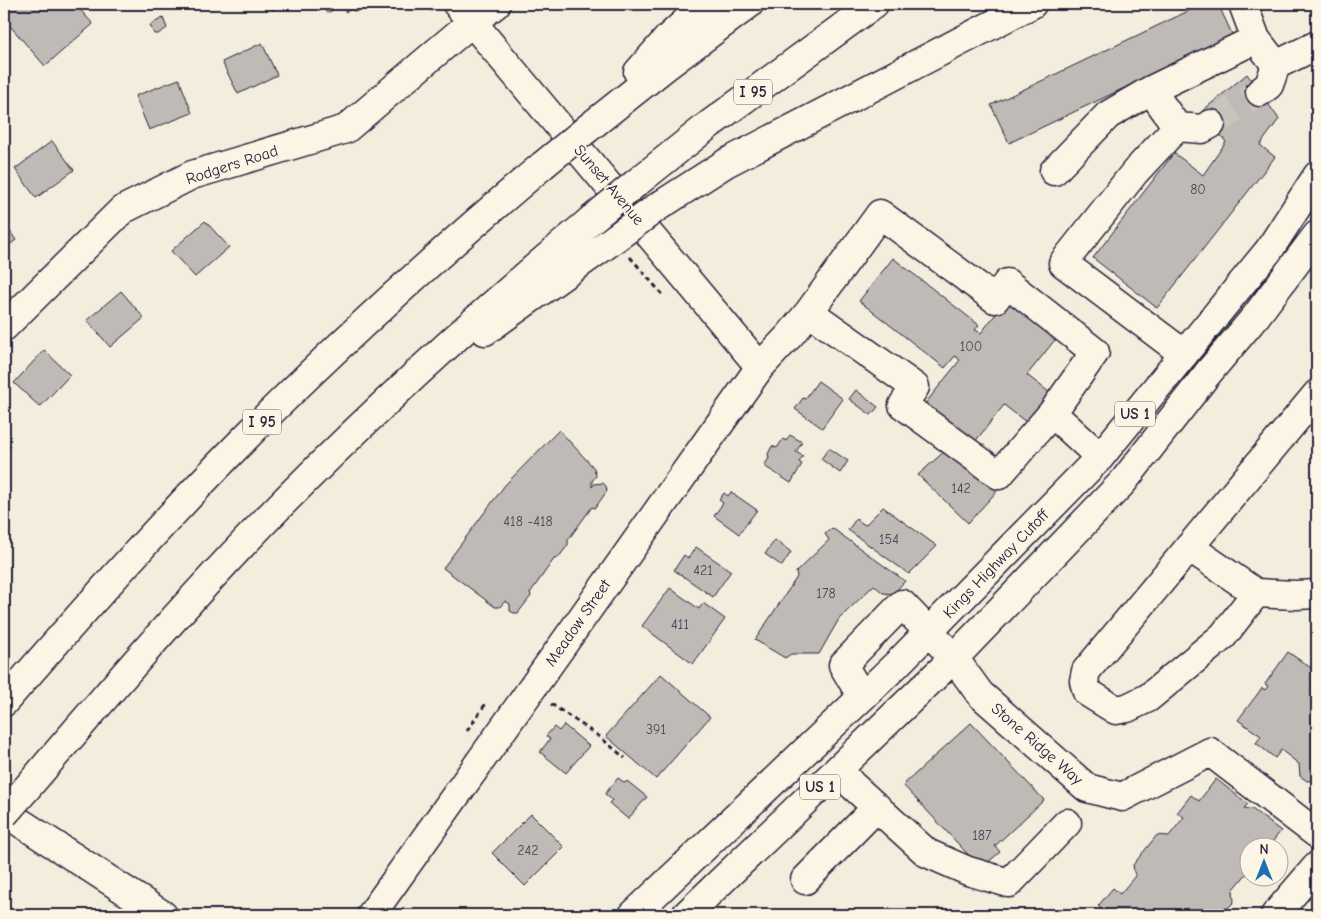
<svg xmlns="http://www.w3.org/2000/svg" width="1321" height="919" viewBox="0 0 1321 919" font-family="'Comic Neue',sans-serif">
<style>
.building{fill:#bfbab6;stroke:#22223b}
.lines{fill:none;stroke-linecap:round;stroke-linejoin:round}
.minor-tunnel{stroke:#c9c4bd;stroke-width:28;stroke-dasharray:28 14;stroke-linecap:butt}
.minor-casing{stroke:#22223b;stroke-width:31}
.major-casing{stroke:#22223b;stroke-width:31}
.highway-casing{stroke:#22223b;stroke-width:31}
.path{stroke:#22223b;stroke-width:3;stroke-dasharray:5 4;stroke-linecap:butt}
.minor{stroke:#fcf5e5;stroke-width:28}
.major{stroke:#fcf5e5;stroke-width:28}
.highway{stroke:#fcf5e5;stroke-width:28}
.highway-bridge-casing{stroke:#22223b;stroke-width:31;stroke-linecap:butt}
.highway-bridge{stroke:#fcf5e5;stroke-width:28}
.labels{text-anchor:middle;dominant-baseline:central;stroke-width:4;stroke-linejoin:round;paint-order:stroke}
.number-label{font-size:14px;fill:#49485a}
.shield{fill:#fcf5e5;stroke:#63616e;stroke-width:1}
.shield-label{font-size:15px;font-weight:bold;fill:#22223b}
.street-label{font-size:16px;fill:#22223b;stroke:#fcf5e5}
</style>
<rect width="100%" height="100%" fill="#f3edde"/>
<filter id="ink" filterUnits="userSpaceOnUse"><feTurbulence type="fractalNoise" baseFrequency=".02" numOctaves="2"/><feDisplacementMap in="SourceGraphic" scale="10" xChannelSelector="R" yChannelSelector="G"/><feConvolveMatrix kernelMatrix="1 2 1 2 8 2 1 2 1" color-interpolation-filters="sRGB"/></filter>
<g filter="url(#ink)">
<path class="building" d="M 4,4 L 75,4 L 93,24 L 45,66 L 4,19 Z
M 266,4 L 280,4 L 273,10 Z
M 324,4 L 334,4 L 337,6 L 330,12 L 326,12 L 321,6 Z
M 341,4 L 366,4 L 356,12 L 351,9 L 346,12 L 339,6 Z
M 1203,4 L 1218,4 L 1233,36 L 1009,143 L 991,105 Z
M 163,18 L 167,28 L 158,34 L 154,34 L 150,25 Z
M 262,43 L 277,75 L 238,94 L 222,62 Z
M 1247,74 L 1279,119 L 1260,145 L 1275,157 L 1157,308 L 1093,258 L 1174,153 L 1203,175 L 1226,142 L 1201,112 Z
M 179,79 L 192,113 L 149,130 L 135,96 Z
M 52,141 L 74,170 L 36,198 L 15,169 Z
M 205,221 L 229,247 L 195,277 L 171,251 Z
M 4,223 L 16,240 L 4,249 Z
M 893,258 L 979,325 L 975,330 L 981,333 L 1012,293 L 1062,331 L 1027,375 L 1054,396 L 1031,426 L 1004,405 L 970,448 L 920,410 L 960,360 L 955,356 L 945,368 L 859,301 Z
M 121,291 L 144,318 L 110,347 L 87,320 Z
M 44,350 L 70,375 L 40,407 L 14,383 Z
M 818,381 L 843,399 L 822,428 L 795,409 L 803,398 L 805,399 Z
M 856,390 L 878,407 L 871,415 L 849,399 Z
M 559,430 L 594,468 L 596,476 L 592,481 L 592,487 L 594,484 L 603,483 L 606,486 L 607,491 L 595,508 L 592,507 L 568,540 L 568,545 L 558,558 L 554,559 L 530,593 L 531,596 L 518,613 L 514,613 L 510,611 L 510,604 L 505,601 L 500,607 L 495,607 L 443,568 L 505,485 Z
M 790,435 L 802,442 L 796,452 L 803,456 L 799,462 L 802,464 L 791,483 L 764,466 L 769,458 L 768,454 L 772,446 L 777,448 L 783,439 L 786,441 Z
M 4,439 L 11,446 L 4,452 Z
M 829,448 L 848,461 L 840,473 L 821,459 Z
M 946,450 L 960,456 L 999,489 L 968,523 L 918,475 Z
M 731,492 L 757,510 L 739,534 L 714,516 L 723,503 L 719,500 L 724,493 L 728,496 Z
M 883,507 L 937,546 L 909,574 L 848,530 L 856,519 L 865,525 Z
M 832,528 L 905,581 L 893,594 L 883,593 L 874,585 L 839,619 L 819,654 L 791,654 L 785,658 L 755,640 L 797,577 L 796,572 L 829,540 L 825,534 Z
M 775,540 L 791,552 L 782,566 L 765,554 Z
M 696,547 L 731,571 L 713,597 L 674,570 L 684,555 L 688,558 Z
M 670,588 L 699,609 L 703,603 L 725,619 L 693,664 L 642,626 Z
M 1288,652 L 1311,668 L 1316,661 L 1317,662 L 1317,780 L 1307,781 L 1300,776 L 1299,764 L 1281,750 L 1275,758 L 1256,743 L 1261,736 L 1238,720 L 1262,688 L 1265,690 L 1268,686 L 1265,684 Z
M 661,674 L 710,717 L 656,779 L 606,736 Z
M 971,723 L 1044,800 L 995,846 L 1000,852 L 985,865 L 976,863 L 903,785 Z
M 564,725 L 589,746 L 566,773 L 540,752 L 550,739 L 546,736 L 554,727 L 559,731 Z
M 618,778 L 625,783 L 627,781 L 647,797 L 628,819 L 609,803 L 612,800 L 605,794 Z
M 1216,779 L 1248,804 L 1244,808 L 1252,809 L 1281,831 L 1269,846 L 1248,846 L 1248,872 L 1233,890 L 1234,902 L 1228,908 L 1218,909 L 1215,913 L 1215,915 L 1101,915 L 1104,911 L 1098,906 L 1113,888 L 1120,894 L 1135,876 L 1133,865 L 1157,835 L 1169,836 L 1184,817 L 1177,813 L 1191,795 L 1199,801 Z
M 531,814 L 564,847 L 525,886 L 492,853 Z"/>
<g class="lines">
<path class="minor-tunnel" d="M 1211,124 L 1260,92"/>
<g class="minor-casing">
<path id="minor" d="M 457,4 L 760,367
M 1243,4 L 1256,39 L 1276,65 L 1317,45
M 1151,90 L 1177,127 L 1135,172 L 1063,263 L 1184,354
M 1260,92 L 1269,85 L 1276,65
M 1177,127 L 1202,129 L 1211,124
M 1054,171 L 1108,115 L 1151,90 L 1256,39
M 4,327 L 122,210 L 192,175 L 346,129 L 472,22 L 496,4
M 1052,413 L 1100,457
M 1189,547 L 1256,593 L 1296,595 L 1317,594
M 1256,593 L 1223,636 L 1148,698 L 1127,708 L 1116,710 L 1087,692 L 1084,681 L 1086,671 L 1317,394
M 862,697 L 843,665 L 902,604 L 954,658 L 980,694 L 1087,788 L 1122,797 L 1210,752 L 1317,834
M 839,769 L 851,784 L 927,853 L 968,871 L 1009,883 L 1067,823
M 4,812 L 163,915
M 805,880 L 877,807
M 371,915 L 760,367 L 790,335 L 809,312 L 880,214 L 995,299 L 1007,283 L 1095,352 L 1052,413 L 999,475 L 903,405 L 915,387 L 809,312
M 1275,915 L 1317,866"/>
</g>
<g class="major-casing">
<path id="major" d="M 633,915 L 898,663 L 1100,457 L 1269,250 L 1317,176
M 686,915 L 954,658 L 1123,482 L 1208,373 L 1256,316 L 1317,235"/>
</g>
<g class="highway-casing">
<path id="highway" d="M 638,72 L 668,38 L 705,4
M 587,129 L 665,67 L 749,4
M 635,184 L 710,124 L 874,4
M 656,208 L 726,163 L 1032,4
M 485,331 L 610,242
M 4,702 C 91,602 179,503 274,409 C 360,324 451,243 543,165
M 26,789 C 103,699 180,609 262,524 C 366,417 477,316 591,220"/>
</g>
<path class="path" d="M 426,4 L 432,11
M 630,257 L 662,294
M 551,704 L 600,737 L 625,758
M 467,731 L 487,702"/>
<use href="#minor" class="minor"/>
<use href="#major" class="major"/>
<use href="#highway" class="highway"/>
<g class="highway-bridge-casing">
<path id="highway-bridge" d="M 543,165 L 587,129
M 591,220 L 635,184
M 610,242 L 656,208
M 4,814 L 26,789"/>
</g>
<use href="#highway-bridge" class="highway-bridge"/>
</g>
</g>
<g class="labels">
<g class="number-label">
<text x="1198" y="189">80</text>
<text x="971" y="346">100</text>
<text x="961" y="488">142</text>
<text x="528" y="521">418 -418</text>
<text x="889" y="539">154</text>
<text x="703" y="570">421</text>
<text x="826" y="593">178</text>
<text x="680" y="624">411</text>
<text x="656" y="729">391</text>
<text x="982" y="835">187</text>
<text x="528" y="850">242</text>
</g>
<g class="shield">
<rect x="734" y="79.5" width="38" height="25" rx="4"/>
<rect x="1115" y="401.5" width="40" height="25" rx="4"/>
<rect x="243" y="409.5" width="38" height="25" rx="4"/>
<rect x="800" y="774.5" width="40" height="25" rx="4"/>
</g>
<g class="shield-label">
<text x="753" y="92">I 95</text>
<text x="1135" y="414">US 1</text>
<text x="262" y="422">I 95</text>
<text x="820" y="787">US 1</text>
</g>
<g class="street-label">
<text transform="translate(232 165) rotate(-18)">Rodgers Road</text>
<text transform="translate(609 185) rotate(50)">Sunset Avenue</text>
<text transform="translate(996 564) rotate(-46)">Kings Highway Cutoff</text>
<text transform="translate(578 623) rotate(-55)">Meadow Street</text>
<text transform="translate(1037 744) rotate(41)">Stone Ridge Way</text>
</g>
</g>
<rect width="1321" height="919" fill="none" stroke="#fcf5e5" stroke-width="20"/>
<rect x="10" y="10" width="1301" height="899" fill="none" stroke="#22223b" stroke-width="2" filter="url(#ink)"/>
<g transform="translate(1264 862)"><circle r="24" fill="#fcf5e5" stroke="#a5a1a1"/>
<path d="M0-4L9 19L0 12L-9 19Z" fill="#1f6fb2"/>
<text y="-8" font-size="14" font-weight="bold" text-anchor="middle" fill="#22223b">N</text>
</g>
</svg>
